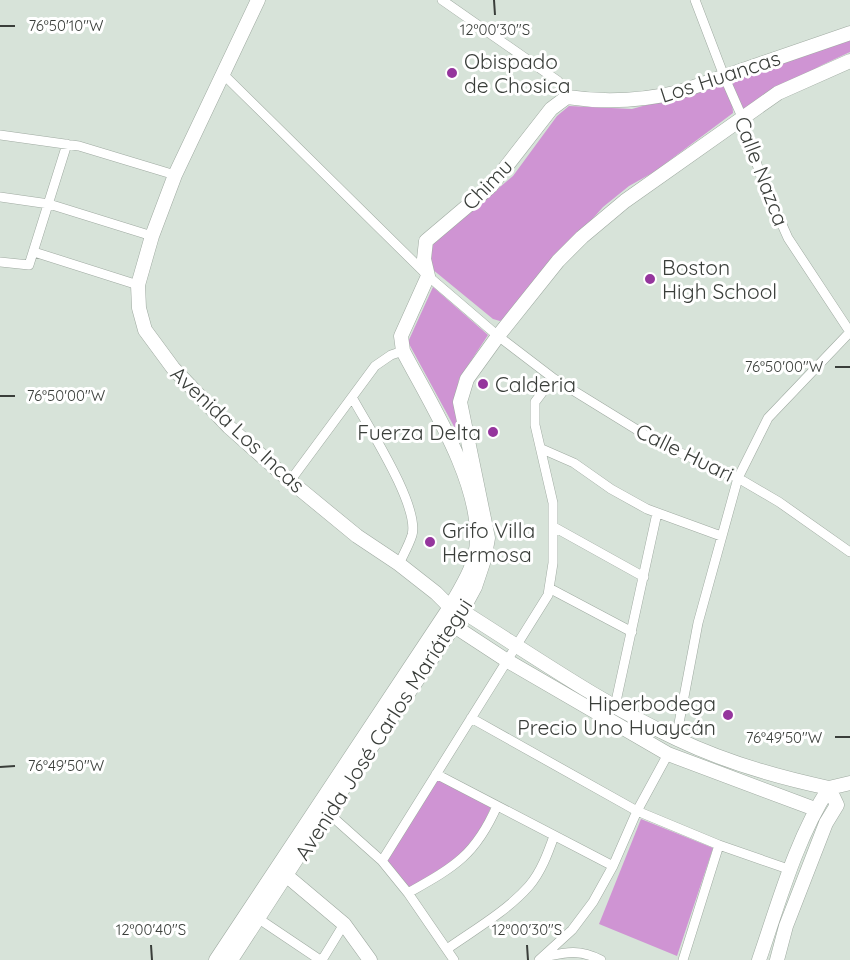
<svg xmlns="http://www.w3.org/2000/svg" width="850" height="960" viewBox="0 0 850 960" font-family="Quicksand,sans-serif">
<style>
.green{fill:#cf94d3}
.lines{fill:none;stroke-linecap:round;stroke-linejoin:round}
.street-casing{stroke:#9faaa1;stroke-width:10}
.secondary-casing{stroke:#9faaa1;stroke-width:15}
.street{stroke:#fff;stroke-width:9}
.secondary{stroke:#fff;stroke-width:14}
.ticks{fill:none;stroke:#3a3e3a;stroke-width:2}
.poi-dot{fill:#95359d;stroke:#fff;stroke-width:2}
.labels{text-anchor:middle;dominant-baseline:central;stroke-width:6;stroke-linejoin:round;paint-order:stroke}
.poi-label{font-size:21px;fill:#3a3e3a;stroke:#fff;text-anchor:start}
.street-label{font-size:21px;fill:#3a3e3a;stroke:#fff}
.ticks-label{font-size:15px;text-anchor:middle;fill:#3a3e3a;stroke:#fff;stroke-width:6;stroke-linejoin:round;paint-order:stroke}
</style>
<rect width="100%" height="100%" fill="#d7e3d9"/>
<path class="green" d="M 850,37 L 850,52 L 822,65 L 741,110 L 728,72 Z
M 719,81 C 728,89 733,102 733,113 L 654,172 L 629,186 L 603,207 L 505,318 L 500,321 L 493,319 L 432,269 C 427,261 430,251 434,243 L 513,176 L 557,116 L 569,106 L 632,109 L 668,99 Z
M 433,287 L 488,335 L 459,379 L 457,391 L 463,443 L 408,342 Z
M 437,777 L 491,807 L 480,832 L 456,859 L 408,889 L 385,860 Z
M 641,819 L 713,848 L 677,956 L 599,924 Z"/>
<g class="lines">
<g class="street-casing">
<path id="street" d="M 442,0 L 558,81 L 567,97
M 695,0 L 724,76 L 742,117 L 761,177 L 788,238 L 850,332
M 223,74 L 428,276 L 498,336 L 553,378 L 660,444 L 738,478 L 779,502 L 850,552
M 0,135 L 79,146 L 175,175
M 0,197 L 49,204 L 152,236
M 34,252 L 138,285
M 0,262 L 29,265 L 67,144
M 352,397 C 367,425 420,506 412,535 C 409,545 403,555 399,564
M 542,449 L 574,463 L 611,489 L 647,509 L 721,536
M 290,481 L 375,366 L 391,355 L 403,351
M 554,527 L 644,577
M 549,588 L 632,632
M 615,706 L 657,513
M 471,718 L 637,811 L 719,845 L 791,870
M 676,739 L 698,623 L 738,478 L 768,418 L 850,332
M 436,774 L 613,866
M 327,812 L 382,861 L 408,893 L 454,960
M 382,861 L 548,595 L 553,563 L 553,503 L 535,425 L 535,402 L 553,378
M 408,893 C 454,867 475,856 497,806
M 259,919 L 320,960
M 447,949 C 474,930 507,911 529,886 C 541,872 548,853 554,836
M 544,957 C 567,952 579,949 601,960
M 322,960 L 344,924
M 539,960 L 572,930 L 593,902 L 613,866 L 637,811 L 668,754
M 683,960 L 719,845"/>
</g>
<g class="secondary-casing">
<path id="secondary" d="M 258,0 L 175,175 L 152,236 L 138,285 L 139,308 L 145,330 L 173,368 L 229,427 L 290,481 L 357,536 L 399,564 L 436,593 L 450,607 L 462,611 C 532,655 602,704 677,739 C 725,762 777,777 829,788
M 452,618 L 454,626 L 506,660 L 668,754 L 815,809
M 281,871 L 344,924 L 370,960
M 216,960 L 450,607 C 462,586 477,564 477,539 C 479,479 430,403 403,351 L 401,336 L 428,276 L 424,259 L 426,241 L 491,186 L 551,109 L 567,97 C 606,103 641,101 679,92 L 850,33
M 231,960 L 327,812 L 454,626 L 475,587 L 484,560 L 488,538 L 460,402 L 467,379 L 498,336 L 558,261 L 582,237 L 625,201 L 778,93 L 850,61
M 759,960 C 779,902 796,839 829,788 L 850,783
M 777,960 L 786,926 L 826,823 L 837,805 L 829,788"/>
</g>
<use href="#street" class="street"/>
<use href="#secondary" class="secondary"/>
</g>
<path class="ticks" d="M 494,0 L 495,15M 0,26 L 15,26M 835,367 L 850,367M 0,396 L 15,396M 835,737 L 850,737M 0,767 L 15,766M 151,945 L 152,960M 527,945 L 528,960"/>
<g class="poi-dot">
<circle cx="452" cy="73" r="6"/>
<circle cx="650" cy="279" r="6"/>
<circle cx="483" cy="384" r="6"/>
<circle cx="493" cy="432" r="6"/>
<circle cx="430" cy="542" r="6"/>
<circle cx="728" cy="715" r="6"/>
</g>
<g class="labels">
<g class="poi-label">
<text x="464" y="61">Obispado<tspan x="464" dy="24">de Chosica</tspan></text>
<text x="662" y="267">Boston<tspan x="662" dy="24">High School</tspan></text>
<text x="495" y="384">Calderia</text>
<text x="481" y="432" text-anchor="end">Fuerza Delta</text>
<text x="442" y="530">Grifo Villa<tspan x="442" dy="24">Hermosa</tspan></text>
<text x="716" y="703" text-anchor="end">Hiperbodega<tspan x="716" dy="24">Precio Uno Huaycán</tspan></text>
</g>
<g class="street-label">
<text transform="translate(720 76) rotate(-18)">Los Huancas</text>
<text transform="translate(762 171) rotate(69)">Calle Nazca</text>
<text transform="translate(487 184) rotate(-46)">Chimu</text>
<text transform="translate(238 429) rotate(43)">Avenida Los Incas</text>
<text transform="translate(685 452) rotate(26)">Calle Huari</text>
<text transform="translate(383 729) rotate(-57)">Avenida José Carlos Mariátegui</text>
</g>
</g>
<g class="ticks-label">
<text x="66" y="31">76°50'10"W</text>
<text x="495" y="35">12°00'30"S</text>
<text x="784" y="372">76°50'00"W</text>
<text x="66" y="401">76°50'00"W</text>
<text x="784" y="743">76°49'50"W</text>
<text x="66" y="771">76°49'50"W</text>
<text x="151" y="935">12°00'40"S</text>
<text x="527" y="935">12°00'30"S</text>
</g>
</svg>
